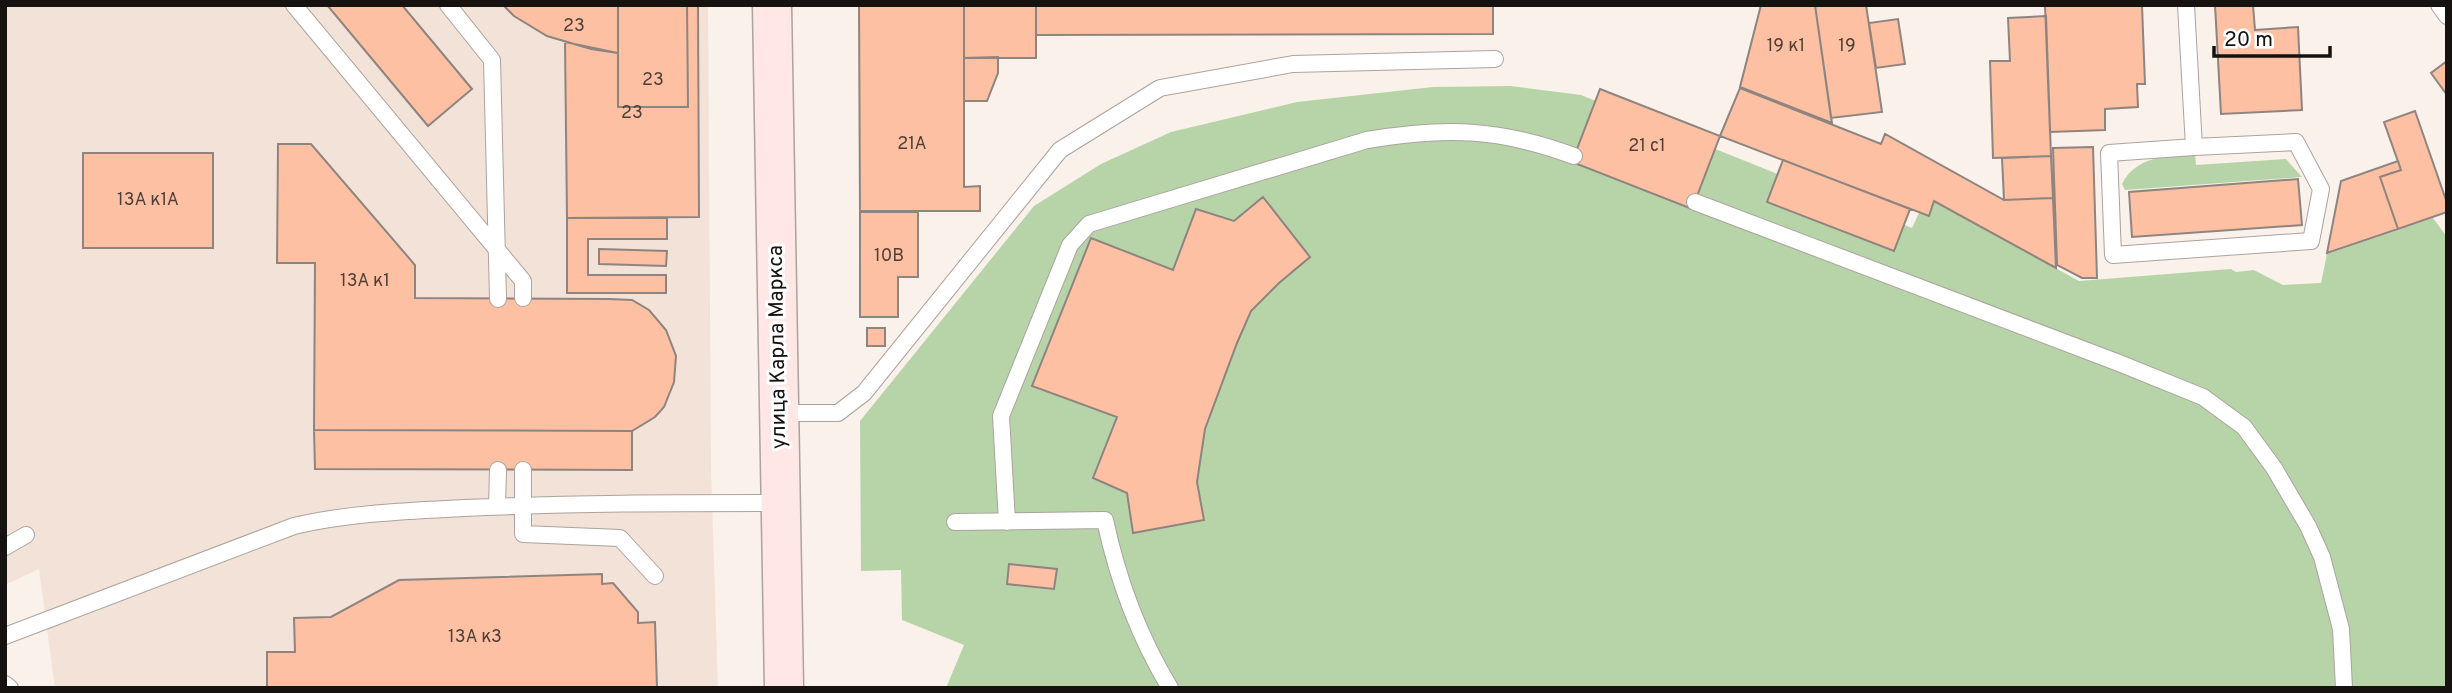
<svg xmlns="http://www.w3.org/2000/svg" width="2452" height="693" viewBox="0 0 2452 693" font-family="Overpass,sans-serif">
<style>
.built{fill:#f2e2d8}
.green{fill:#b7d4a9}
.building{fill:#fdc0a3;stroke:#8e8480;stroke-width:2}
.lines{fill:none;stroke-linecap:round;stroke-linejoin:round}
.service-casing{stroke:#aba39d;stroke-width:18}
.secondary-casing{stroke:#aba39d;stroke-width:41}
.service{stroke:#fff;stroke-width:16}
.secondary{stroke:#fee7e5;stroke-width:38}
.labels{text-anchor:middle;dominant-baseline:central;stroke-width:6;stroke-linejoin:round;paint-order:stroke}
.number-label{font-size:18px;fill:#4f3e35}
.street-label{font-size:21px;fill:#151210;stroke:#fff}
</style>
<rect width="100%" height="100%" fill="#faf1eb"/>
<path class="built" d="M 5,5 L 708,5 L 711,470 L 718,688 L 55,688 L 39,569 L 5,585 Z"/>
<path class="green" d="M 1511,86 L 1581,95 L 1912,228 L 1919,213 L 1929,216 L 1934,201 L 2079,281 L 2231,269 L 2236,272 L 2254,270 L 2283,285 L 2321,283 L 2327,254 L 2433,218 L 2447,237 L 2447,688 L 946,688 L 964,645 L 902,620 L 901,570 L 861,571 L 860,421 L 1034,206 L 1101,164 L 1171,132 L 1297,102 L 1433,87 Z
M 2195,153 L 2196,165 L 2286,159 L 2302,177 L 2125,190 L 2122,184 C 2135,157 2168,155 2195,153 Z"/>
<path class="building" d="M 327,5 L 402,5 L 472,89 L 428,126 Z
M 503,5 L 618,5 L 618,53 L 591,49 L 547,36 L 514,16 Z
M 618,5 L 687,5 L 688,107 L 618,107 Z
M 687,5 L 698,5 L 699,217 L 567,218 L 565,42 L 618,53 L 618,107 L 688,107 Z
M 859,5 L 964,5 L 964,187 L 980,186 L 980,211 L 860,211 Z
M 964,5 L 1036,5 L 1036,58 L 964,58 Z
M 1036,5 L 1493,5 L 1493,34 L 1036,35 Z
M 1761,5 L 1815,5 L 1832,123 L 1740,87 Z
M 1815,5 L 1866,5 L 1882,112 L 1831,118 Z
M 2045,5 L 2142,5 L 2145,84 L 2137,84 L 2138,107 L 2105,109 L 2105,130 L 2050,132 Z
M 2215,5 L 2253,5 L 2255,30 L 2298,27 L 2302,110 L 2221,114 Z
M 2046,16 L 2051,156 L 1993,158 L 1990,61 L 2010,61 L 2008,18 Z
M 1898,19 L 1905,64 L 1876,68 L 1869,23 Z
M 998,57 L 998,73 L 987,101 L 964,101 L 964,58 Z
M 2447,61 L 2447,95 L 2431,73 Z
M 1740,88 L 1881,144 L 1885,134 L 2004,200 L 2053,198 L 2056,268 L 1934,201 L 1929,216 L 1720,136 Z
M 1600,89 L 1720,136 L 1692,209 L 1572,162 Z
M 2415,111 L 2447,203 L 2447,212 L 2398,229 L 2380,177 L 2401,170 L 2384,122 Z
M 278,144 L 311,144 L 415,265 L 415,298 L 609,299 L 632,300 L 649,310 L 666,330 L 676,356 L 674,382 L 664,407 L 655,417 L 632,431 L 314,430 L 315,263 L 277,263 Z
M 2093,147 L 2097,278 L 2082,278 L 2057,265 L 2053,148 Z
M 83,153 L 213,153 L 213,248 L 83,248 Z
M 2051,156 L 2053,198 L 2004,200 L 2002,158 Z
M 1783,160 L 1910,209 L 1894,251 L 1767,202 Z
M 2398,161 L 2401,170 L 2380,177 L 2398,229 L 2327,253 L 2341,181 Z
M 2298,179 L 2302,225 L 2132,237 L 2129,192 Z
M 1263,197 L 1310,257 L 1279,283 L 1251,311 L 1237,343 L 1205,429 L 1197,482 L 1204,520 L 1133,533 L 1127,493 L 1093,478 L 1117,417 L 1032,386 L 1091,238 L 1173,270 L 1196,209 L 1234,221 Z
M 860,212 L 918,212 L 918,277 L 898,277 L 898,317 L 860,317 Z
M 567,218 L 667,218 L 667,239 L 588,239 L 588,275 L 666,275 L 666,293 L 567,293 Z
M 599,249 L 667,251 L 666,266 L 599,264 Z
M 867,328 L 885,328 L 885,346 L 867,346 Z
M 314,430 L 632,431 L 632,470 L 315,469 Z
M 1009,564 L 1057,569 L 1054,589 L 1007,584 Z
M 602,574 L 602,584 L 613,583 L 638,612 L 638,623 L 655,622 L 657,688 L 267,688 L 267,652 L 295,652 L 294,618 L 331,617 L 399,580 Z"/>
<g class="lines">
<g class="service-casing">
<path id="service" d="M 294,5 L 523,281 L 523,298
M 448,5 L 492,60 L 498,299
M 2186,5 L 2194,147 L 2296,142 L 2321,189 L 2311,241 L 2113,255 L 2109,153 L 2194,147
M 2439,5 L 2447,16
M 1695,202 L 2119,363 L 2203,397 L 2244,427 L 2274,468 L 2308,526 L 2322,557 L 2341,629 L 2344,688
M 779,413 L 838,413 L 864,393 L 1060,150 L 1160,88 L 1293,64 L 1495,59
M 523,470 L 523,534 L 620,538 L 655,576
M 497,506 L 498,470
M 955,522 L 1105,520 C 1118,581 1138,635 1170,688
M 1007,522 L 1001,416 L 1070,245 L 1089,224 L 1367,140 C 1445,127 1499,128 1574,156
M 5,547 L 26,535
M 5,636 L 294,526 C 350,513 407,511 464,508 C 570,503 675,503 781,503
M 5,684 L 10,688"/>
</g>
<g class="secondary-casing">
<path id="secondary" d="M 772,5 L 784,688"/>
</g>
<use href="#service" class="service"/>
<use href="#secondary" class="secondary"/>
</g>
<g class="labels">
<g class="number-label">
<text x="574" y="26">23</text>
<text x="1786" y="46">19 к1</text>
<text x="1847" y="46">19</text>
<text x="653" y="80">23</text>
<text x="632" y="113">23</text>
<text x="912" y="144">21А</text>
<text x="1647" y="146">21 с1</text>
<text x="148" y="200">13А к1А</text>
<text x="889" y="256">10В</text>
<text x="365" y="281">13А к1</text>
<text x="475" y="637">13А к3</text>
</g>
<g class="street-label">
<text transform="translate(778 347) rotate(-91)">улица Карла Маркса</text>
</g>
</g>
<rect width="2452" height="693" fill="none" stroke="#151210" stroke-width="14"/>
<path d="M2214 46v10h116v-10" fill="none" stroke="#151210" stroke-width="3.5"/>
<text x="2224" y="46" font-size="21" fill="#151210" stroke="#ffffff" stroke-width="5" paint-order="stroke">20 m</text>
</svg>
